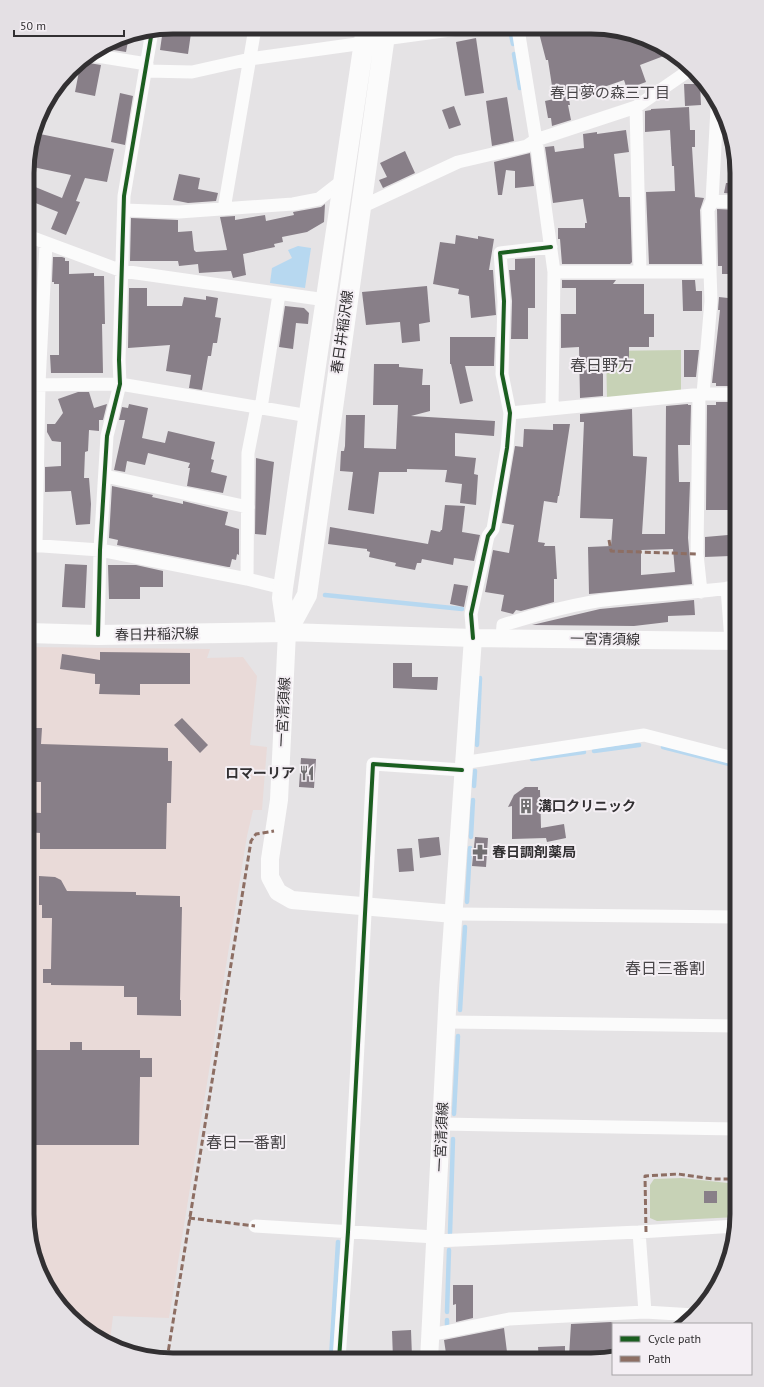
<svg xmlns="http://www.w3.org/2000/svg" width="764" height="1387" viewBox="0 0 764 1387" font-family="'PT Sans','Noto Sans JP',sans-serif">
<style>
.industrial{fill:#e9dad8}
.green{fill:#c7d2b6}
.water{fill:#b7d8f0}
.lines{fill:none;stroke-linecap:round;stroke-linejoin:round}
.stream{stroke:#b7d8f0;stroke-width:4.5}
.building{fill:#887f88;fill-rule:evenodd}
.minor{stroke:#fbfbfb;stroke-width:13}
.secondary{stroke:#fbfbfb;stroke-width:18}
.primary{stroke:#fbfbfb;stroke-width:20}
.quiet{stroke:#8d6e63;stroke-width:3;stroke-dasharray:6 3;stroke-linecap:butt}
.cycleway-casing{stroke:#f4eff4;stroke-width:6}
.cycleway{stroke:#1b5e20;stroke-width:4}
.labels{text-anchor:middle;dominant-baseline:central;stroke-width:4;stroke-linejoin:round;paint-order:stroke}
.street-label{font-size:14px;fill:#323032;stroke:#f4eff4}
.poi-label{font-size:14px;font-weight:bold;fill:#323032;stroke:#f4eff4;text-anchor:start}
.neighbourhood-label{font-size:15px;fill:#494649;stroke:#f4eff4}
.quarter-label{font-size:16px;fill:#494649;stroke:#f4eff4}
.rim{fill:none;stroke:#323032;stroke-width:5}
</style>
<rect width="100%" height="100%" fill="#e5e3e5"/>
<path class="industrial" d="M 28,647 L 210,649 L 207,658 L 243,657 L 257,676 L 250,745 L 267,747 L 262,810 L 253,810 L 247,836 L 169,1318 L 113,1316 L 110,1341 L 84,1330 L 52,1295 L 35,1261 L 27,1214 Z"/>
<path class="green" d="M 681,350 L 681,392 L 607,398 L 606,351 Z
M 682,1178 L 737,1184 L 737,1217 L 657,1221 L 650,1218 L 650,1185 L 654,1179 Z"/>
<path class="water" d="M 298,246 L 311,248 L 305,288 L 270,283 L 272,268 L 292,258 L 288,250 Z"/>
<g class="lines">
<path class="stream" d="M 510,30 L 513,44
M 514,54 L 520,88
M 325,595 L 462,609
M 477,745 L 480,678
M 663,747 L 737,766
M 594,751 L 639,745
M 532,759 L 584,752
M 474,786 L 475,771
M 471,837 L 473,800
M 467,902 L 470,848
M 460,1010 L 465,927
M 454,1114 L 458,1036
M 450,1233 L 453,1139
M 447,1312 L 449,1250
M 447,1325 L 447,1320
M 331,1359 L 338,1242
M 380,1359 L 381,1359"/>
</g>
<path class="building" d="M 173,27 L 183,27 L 183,32 L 191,33 L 188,54 L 160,50 L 163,29 Z
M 538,29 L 619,30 L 669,54 L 640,65 L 646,82 L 627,89 L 624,80 L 569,99 L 570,105 L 568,105 L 571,120 L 552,126 L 551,118 L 548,118 L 545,101 L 554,99 L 548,60 L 546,60 Z
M 129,36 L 126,52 L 101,48 L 117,38 Z
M 476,38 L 484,93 L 465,96 L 456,42 Z
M 84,59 L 89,63 L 101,65 L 95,96 L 75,92 L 81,61 Z
M 684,84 L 700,84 L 701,105 L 685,106 Z
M 120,93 L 133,96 L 125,145 L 111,142 Z
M 507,97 L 514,141 L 492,146 L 486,101 Z
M 454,106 L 461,125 L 449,129 L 442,110 Z
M 689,107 L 690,130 L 695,130 L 695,147 L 692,147 L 695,197 L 704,198 L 700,210 L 702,264 L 649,264 L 646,192 L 675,191 L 674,166 L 672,166 L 670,130 L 645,132 L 645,111 L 651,110 L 651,109 Z
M 626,130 L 629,152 L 614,154 L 619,197 L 630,197 L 632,262 L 630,264 L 562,264 L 560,239 L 558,239 L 558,228 L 585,228 L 585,223 L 587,223 L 583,199 L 553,203 L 545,147 L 554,146 L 555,152 L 584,148 L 583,134 L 597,132 L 597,134 Z
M 35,133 L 114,149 L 107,182 L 85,178 L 76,201 L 80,202 L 66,235 L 51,229 L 58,212 L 28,200 L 28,184 L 62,198 L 71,175 L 28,166 L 28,154 Z
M 405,151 L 415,173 L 383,188 L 379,180 L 387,177 L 380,163 Z
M 530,153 L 534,186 L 515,188 L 515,171 L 506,170 L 502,195 L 498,195 L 494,162 Z
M 179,174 L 200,178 L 198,189 L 218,193 L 216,201 L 188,203 L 173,200 Z
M 726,183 L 737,183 L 737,194 L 724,193 Z
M 325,204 L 324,222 L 307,232 L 282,237 L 283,242 L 274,244 L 275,247 L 243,254 L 246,275 L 233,278 L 231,271 L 199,273 L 198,264 L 179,266 L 178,261 L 130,261 L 131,218 L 178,220 L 178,232 L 192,231 L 194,250 L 196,252 L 227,250 L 220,217 L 235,216 L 235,220 L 265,215 L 266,221 L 294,215 L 293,212 L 321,207 Z
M 717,209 L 737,210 L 737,274 L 722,274 L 722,266 L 718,266 Z
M 456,235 L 478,239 L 478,236 L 494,239 L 489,270 L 493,270 L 496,315 L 471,318 L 469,296 L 458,294 L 459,289 L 433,284 L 440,242 L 455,244 Z
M 53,257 L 62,257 L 65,258 L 65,261 L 69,261 L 69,274 L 94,273 L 94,276 L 104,276 L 105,324 L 102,324 L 103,373 L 51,373 L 50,355 L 59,355 L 59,284 L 54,284 L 54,282 L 52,282 Z
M 535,258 L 535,308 L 528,308 L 528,339 L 511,339 L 512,301 L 509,270 L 515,270 L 515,259 Z
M 562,280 L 616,280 L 613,284 L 644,284 L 644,314 L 654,314 L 654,337 L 649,337 L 649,347 L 629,347 L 629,359 L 603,359 L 603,396 L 580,398 L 579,347 L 561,348 L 561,314 L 576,314 L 576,288 L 562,288 Z
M 682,280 L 695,280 L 696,291 L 702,291 L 702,311 L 683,311 Z
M 427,286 L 430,322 L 419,324 L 420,341 L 402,343 L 400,322 L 366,325 L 362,292 Z
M 129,288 L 147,288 L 147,306 L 182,306 L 184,297 L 206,300 L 206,296 L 218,298 L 215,317 L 221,318 L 217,343 L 213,343 L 211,356 L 208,356 L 202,390 L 189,388 L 191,375 L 166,371 L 170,345 L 128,348 Z
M 719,297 L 737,299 L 736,386 L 716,386 L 716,383 L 712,383 L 720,310 L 718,310 Z
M 285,306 L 304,308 L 309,313 L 308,324 L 296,323 L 293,349 L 279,347 Z
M 450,337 L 495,337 L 494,366 L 465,366 L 473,401 L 460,404 L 451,364 L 450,364 Z
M 684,350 L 699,350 L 696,377 L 684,377 Z
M 374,364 L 399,364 L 399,367 L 423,369 L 422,385 L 430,385 L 430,411 L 411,416 L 495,421 L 494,436 L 455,433 L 455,456 L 476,458 L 474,474 L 478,475 L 476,505 L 460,503 L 462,484 L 445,482 L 447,470 L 407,469 L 407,472 L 379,472 L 374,514 L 348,510 L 353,472 L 340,471 L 341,451 L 344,451 L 345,446 L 346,415 L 365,415 L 364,448 L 396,449 L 398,405 L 373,405 Z
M 78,392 L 89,392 L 94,408 L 107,404 L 103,420 L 99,420 L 99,431 L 89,430 L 88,451 L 85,452 L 84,478 L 89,478 L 91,504 L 90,524 L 76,525 L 71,491 L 45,492 L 45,467 L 61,466 L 61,442 L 52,441 L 47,432 L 47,424 L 55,424 L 63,413 L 58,399 Z
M 716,402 L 735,402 L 734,410 L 731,410 L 731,434 L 737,434 L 737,486 L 731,487 L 731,491 L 729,491 L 729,510 L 706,510 L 707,405 L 716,405 Z
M 129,404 L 148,408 L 142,438 L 165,443 L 168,431 L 215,442 L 211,459 L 214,460 L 211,472 L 227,476 L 223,493 L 187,486 L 190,468 L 188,468 L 190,463 L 148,453 L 145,465 L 127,461 L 125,472 L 114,470 L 125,420 L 119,420 L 122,407 L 128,408 Z
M 688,404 L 688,405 L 691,405 L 690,445 L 678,445 L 679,482 L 690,482 L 688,538 L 692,584 L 589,594 L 588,547 L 611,546 L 613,519 L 580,518 L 584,422 L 580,422 L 580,414 L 632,409 L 633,456 L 647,457 L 642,534 L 665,534 L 666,406 ZM 673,549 L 675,572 L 641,575 L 641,550 Z
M 553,424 L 570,424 L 559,496 L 558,496 L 557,503 L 544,501 L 538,542 L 545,543 L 544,546 L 555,546 L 557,579 L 554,579 L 554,602 L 521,611 L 516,610 L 513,614 L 501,611 L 504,595 L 485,592 L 493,550 L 509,553 L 514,525 L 502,523 L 515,446 L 523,447 L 524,429 L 553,430 Z
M 256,458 L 274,462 L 266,535 L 255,534 Z
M 112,486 L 153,495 L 152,497 L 183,504 L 183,501 L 228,512 L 225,525 L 239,529 L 239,555 L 237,554 L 236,560 L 232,559 L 230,567 L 228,567 L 117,545 L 118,540 L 109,538 Z
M 445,505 L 465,506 L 462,532 L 480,535 L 474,561 L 454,558 L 453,565 L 422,559 L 421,563 L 417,563 L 415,570 L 395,566 L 396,563 L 369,557 L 370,552 L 367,551 L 367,549 L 328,544 L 330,527 L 428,544 L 431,530 L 440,532 L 441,530 L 442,530 Z
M 728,535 L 730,556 L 705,557 L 705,537 Z
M 65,564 L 87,565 L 85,608 L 62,607 Z
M 108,565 L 136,565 L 163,571 L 163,587 L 140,587 L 140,599 L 109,599 Z
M 454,584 L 468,586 L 464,607 L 450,604 Z
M 694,600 L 695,615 L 668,616 L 668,622 L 634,626 L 532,625 L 600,609 Z
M 100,652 L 190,653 L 190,684 L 140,684 L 140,695 L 99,694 L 100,684 L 95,684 L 95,674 L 60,669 L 62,654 L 100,660 Z
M 393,663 L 412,663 L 412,677 L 438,677 L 437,690 L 393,688 Z
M 182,718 L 208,745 L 200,753 L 174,725 Z
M 28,728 L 42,728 L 41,744 L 168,748 L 168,761 L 172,761 L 171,803 L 167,803 L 166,849 L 40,849 L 40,833 L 27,832 L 27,812 L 41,813 L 41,782 L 28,782 Z
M 301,758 L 316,759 L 314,788 L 299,787 Z
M 525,787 L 538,787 L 538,790 L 540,790 L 541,828 L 564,824 L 566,838 L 547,842 L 546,838 L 512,839 L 512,806 L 508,807 L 514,795 Z
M 439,837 L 441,855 L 420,858 L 418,839 Z
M 475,837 L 488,838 L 486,867 L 472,866 Z
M 412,848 L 414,871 L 399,872 L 397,849 Z
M 39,876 L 55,877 L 61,880 L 67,891 L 136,892 L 136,895 L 180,896 L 180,907 L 182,907 L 180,1000 L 181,1000 L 181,1016 L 137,1015 L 137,997 L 124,997 L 124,986 L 51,985 L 51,983 L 43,983 L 43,969 L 51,969 L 52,918 L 42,918 L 42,905 L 39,905 Z
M 70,1042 L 82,1042 L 82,1050 L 140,1050 L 140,1058 L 152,1058 L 152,1077 L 140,1077 L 139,1145 L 27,1145 L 27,1050 L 70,1050 Z
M 704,1191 L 717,1191 L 717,1203 L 704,1203 Z
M 453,1285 L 473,1285 L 473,1318 L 456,1322 L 456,1304 L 453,1305 Z
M 611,1322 L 613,1323 L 613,1355 L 589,1357 L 569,1356 L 571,1324 Z
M 504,1328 L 508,1360 L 447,1360 L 444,1340 Z
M 411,1330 L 412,1357 L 409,1357 L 410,1359 L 393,1359 L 392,1331 Z
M 565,1346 L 565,1360 L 539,1360 L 538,1347 Z"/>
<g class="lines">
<path class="minor" d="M 518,29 L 536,140 L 554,272 L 552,408
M 384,39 L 458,29
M 91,55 L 147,64
M 146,71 L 192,72 L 250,59 L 364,43
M 636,107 L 640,272
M 712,201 L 737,202
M 359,208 L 458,162 L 527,146 L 536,140 L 636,107 L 691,69
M 224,209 L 255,28
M 124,210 L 179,212 L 293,204 L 319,199 L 337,185 L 343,185
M 28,236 L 122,271 L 326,300
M 554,272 L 710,272
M 28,385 L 120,384 L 309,416
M 703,394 L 711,301 L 708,210 L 712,201 L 717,108
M 699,395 L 697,554 L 701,592
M 257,407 L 248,453 L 247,579 L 283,588
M 261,408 L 279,294
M 510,413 L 703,394 L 737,394
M 105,476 L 248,507
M 28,545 L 100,550 L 247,579
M 36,546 L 39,384 L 46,244
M 727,588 L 731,641
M 98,635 L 100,550 L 107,436 L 120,384 L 119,360 L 124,196 L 152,31
M 473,638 L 471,614 L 488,536 L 493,529 L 507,448 L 510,413 L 502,374 L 504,301 L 500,253 L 551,247
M 502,638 L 503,625 C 539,614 575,603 613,599 C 654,594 696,593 737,587
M 462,763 L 644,735 L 737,759
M 454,914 L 737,917
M 447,1022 L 737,1026
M 441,1124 L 737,1129
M 255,1226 L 435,1237
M 639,1232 L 645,1312
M 435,1241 L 639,1232 L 736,1226
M 430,1335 L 509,1319 L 645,1312 L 694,1315
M 339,1359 L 348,1232 L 373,764 L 462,770"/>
<path class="secondary" d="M 454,914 L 292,900 L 278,892 L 270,877 L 270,859 L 279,800 L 287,632 L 473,638 L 737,641
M 429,1360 L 448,991 L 473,638"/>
<path class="primary" d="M 287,632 L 307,595 L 386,28
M 287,632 L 282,598 L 283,588 L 366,28
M 28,633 L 98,635 L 287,632"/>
<path class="quiet" d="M 609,540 L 611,551 L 697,554
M 189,1218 L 255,1226
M 646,1232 L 645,1176 L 678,1174 L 713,1179 L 737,1179
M 168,1352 L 212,1359
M 167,1359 L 251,841 L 256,834 L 274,831"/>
<g class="cycleway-casing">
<path id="cycleway" d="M 98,635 L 100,550 L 107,436 L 120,384 L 119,360 L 124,196 L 152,31
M 473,638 L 471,614 L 488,536 L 493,529 L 507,448 L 510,413 L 502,374 L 504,301 L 500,253 L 551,247
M 339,1359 L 348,1232 L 373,764 L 462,770"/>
</g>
<use href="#cycleway" class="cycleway"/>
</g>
<defs>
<g id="restaurant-bare" transform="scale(1.2)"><path d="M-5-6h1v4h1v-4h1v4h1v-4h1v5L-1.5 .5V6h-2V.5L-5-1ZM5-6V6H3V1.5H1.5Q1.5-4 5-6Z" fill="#716f71" stroke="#f4eff4" stroke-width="2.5" paint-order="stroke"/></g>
<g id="building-bare" transform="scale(1.2)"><path d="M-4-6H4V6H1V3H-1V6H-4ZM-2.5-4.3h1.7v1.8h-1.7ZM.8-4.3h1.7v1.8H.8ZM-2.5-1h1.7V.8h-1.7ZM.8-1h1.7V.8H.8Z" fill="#716f71" stroke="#f4eff4" stroke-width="2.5" paint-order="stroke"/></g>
<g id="pharmacy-bare" transform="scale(1.2)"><path d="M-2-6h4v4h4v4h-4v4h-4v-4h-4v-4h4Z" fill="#716f71" stroke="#f4eff4" stroke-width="2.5" paint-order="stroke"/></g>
</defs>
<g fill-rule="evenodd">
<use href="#restaurant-bare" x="307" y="773"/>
<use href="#building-bare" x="526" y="806"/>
<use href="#pharmacy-bare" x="480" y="852"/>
</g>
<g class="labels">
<g class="street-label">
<text transform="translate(342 332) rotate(-82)">春日井稲沢線</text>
<text transform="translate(157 634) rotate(-1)">春日井稲沢線</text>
<text transform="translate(605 639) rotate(1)">一宮清須線</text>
<text transform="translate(283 712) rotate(-87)">一宮清須線</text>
<text transform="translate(441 1137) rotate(-87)">一宮清須線</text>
</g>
<g class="poi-label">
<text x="295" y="773" text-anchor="end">ロマーリア</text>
<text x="538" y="806">溝口クリニック</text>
<text x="492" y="852">春日調剤薬局</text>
</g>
<g class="neighbourhood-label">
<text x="610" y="92">春日夢の森三丁目</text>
</g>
<g class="quarter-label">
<text x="602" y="365">春日野方</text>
<text x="665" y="968">春日三番割</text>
<text x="246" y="1142">春日一番割</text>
</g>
</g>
<path d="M0 0H764V1387H0ZM173 34H591A139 139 0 0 1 730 173V1214A139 139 0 0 1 591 1353H173A139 139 0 0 1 34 1214V173A139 139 0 0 1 173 34Z" fill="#e4e0e4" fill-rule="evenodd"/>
<path class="rim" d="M173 34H591A139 139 0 0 1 730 173V1214A139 139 0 0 1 591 1353H173A139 139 0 0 1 34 1214V173A139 139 0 0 1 173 34Z"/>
<rect x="612" y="1323" width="140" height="52" fill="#f4eff4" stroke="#a6a3a6"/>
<rect x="620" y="1336" width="20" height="6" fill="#1b5e20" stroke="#a6a3a6"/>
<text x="648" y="1343" font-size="12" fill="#323032">Cycle path</text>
<rect x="620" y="1356" width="20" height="6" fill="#8d6e63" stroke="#a6a3a6"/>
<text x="648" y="1363" font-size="12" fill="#323032">Path</text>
<path d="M14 30v6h110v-6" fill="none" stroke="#323032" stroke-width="2"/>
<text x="20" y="30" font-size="12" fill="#323032" stroke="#f4eff4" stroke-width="3" paint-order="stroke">50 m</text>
</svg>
